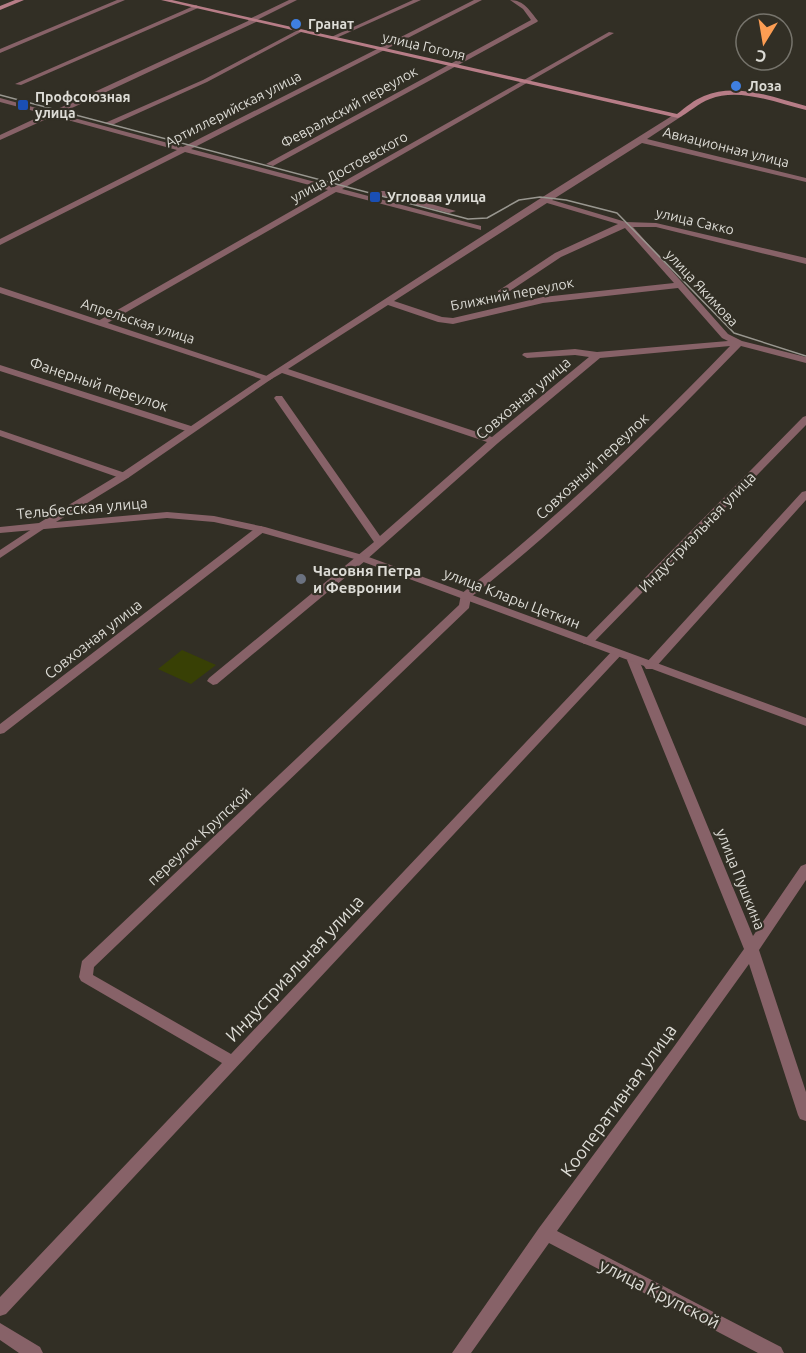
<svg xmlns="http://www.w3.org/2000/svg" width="806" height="1353" viewBox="0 0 806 1353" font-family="Ubuntu,sans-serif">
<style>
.green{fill:#384005}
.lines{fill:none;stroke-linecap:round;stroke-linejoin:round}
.minor{fill:#876268;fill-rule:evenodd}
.tertiary{fill:#876268;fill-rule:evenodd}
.secondary{fill:#b77d87;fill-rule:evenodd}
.tram{stroke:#999790;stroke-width:1.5}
.shop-dot{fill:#3f7fe0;stroke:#322f25;stroke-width:2}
.transit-dot{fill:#1a4fb4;stroke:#322f25;stroke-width:2}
.worship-dot{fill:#6b7280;stroke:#322f25;stroke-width:2}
.labels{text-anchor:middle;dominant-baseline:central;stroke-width:4.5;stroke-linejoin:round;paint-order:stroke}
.far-poi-label{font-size:14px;font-weight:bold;fill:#dddcd6;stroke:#322f25;text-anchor:start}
.far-street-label{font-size:14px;fill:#dddcd6;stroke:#322f25}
.street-label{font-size:15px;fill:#dddcd6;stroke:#322f25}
.poi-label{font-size:15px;font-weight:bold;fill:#dddcd6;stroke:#322f25;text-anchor:start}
.near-street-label{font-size:18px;fill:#dddcd6;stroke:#322f25}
</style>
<rect width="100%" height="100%" fill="#322f25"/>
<path class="green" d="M 182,650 L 216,665 L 191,684 L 158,669 Z"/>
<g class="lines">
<path class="minor" d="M 117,0 L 125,0 L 0,53 L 0,49 Z
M 289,0 L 297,0 L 257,20 L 256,22 L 59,114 L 183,147 L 474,0 L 482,0 L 191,149 L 334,187 L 609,32 L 614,33 L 342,189 L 481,226 L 481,230 L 336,192 L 104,325 L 98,325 L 98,321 L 328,190 L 185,152 L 0,245 L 0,239 L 177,150 L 53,116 L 0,140 L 0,135 L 45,114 L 0,102 L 0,98 L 51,112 L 248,21 L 249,19 Z
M 413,0 L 421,0 L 334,39 L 329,38 Z
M 510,0 C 524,0 530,11 538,21 L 537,22 L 273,166 L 266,164 L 531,20 L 523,9 Z
M 196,5 L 199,7 L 198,8 L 21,85 L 15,84 Z
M 298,30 L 303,31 L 207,82 L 112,125 L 105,123 L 203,80 Z
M 675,114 L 682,116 L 647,139 L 806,178 L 806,182 L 642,143 L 552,200 L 626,222 L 656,223 L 806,258 L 806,264 L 656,227 L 633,227 L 728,334 L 742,341 L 806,357 L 806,363 L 741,346 C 655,435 568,521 471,597 L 469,608 L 94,967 L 93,975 L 231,1054 L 613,650 L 617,649 L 623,653 L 6,1314 L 0,1316 L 0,1297 L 222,1063 L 81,981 L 79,977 L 82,961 L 459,605 L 461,594 C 557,518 645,434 730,346 L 600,358 L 498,443 L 365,561 L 217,684 L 213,685 L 207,681 L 209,678 L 374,542 L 274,398 L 276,396 L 282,396 L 380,536 L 487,442 L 282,373 L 268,381 L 263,378 L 541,198 ZM 547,203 L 618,224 L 555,253 L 498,291 L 498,295 L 504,295 L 561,257 L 625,228 L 674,283 L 543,297 L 453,318 L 442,317 L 394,301 ZM 678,288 L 722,338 L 728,341 L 597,352 L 575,349 L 524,353 L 522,355 L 527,358 L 575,355 L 589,357 L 492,437 L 288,369 L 388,305 L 438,322 L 453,324 L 543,303 Z
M 378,191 L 384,191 L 456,211 L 449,213 L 378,195 Z
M 0,365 L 194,427 L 195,429 L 190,432 L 186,431 L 0,371 Z
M 806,416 L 806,425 L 592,644 L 584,644 L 582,642 L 584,640 L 803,417 Z
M 0,430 L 128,474 L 129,476 L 128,478 L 120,478 L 0,436 Z
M 806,491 L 806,500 L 654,669 L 646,669 L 644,666 L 646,663 L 802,492 Z
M 41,523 L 45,524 L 46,526 L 45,528 L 0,558 L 0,550 Z
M 261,526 L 266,529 L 265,531 L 4,733 L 0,734 L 0,724 L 257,527 Z
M 633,656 L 639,660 L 753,936 L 801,866 L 806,864 L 806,880 L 759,950 L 806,1092 L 806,1121 L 800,1119 L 798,1115 L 749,964 L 557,1231 L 781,1347 L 784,1353 L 758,1353 L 549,1243 L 471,1353 L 452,1353 L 539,1228 L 673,1048 L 744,949 L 627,660 Z"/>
<path class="tertiary" d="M 0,287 L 273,378 L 128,478 L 56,522 L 167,512 L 214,516 L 265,527 L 366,556 L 806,718 L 806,726 L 358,560 L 259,532 L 214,522 L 167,518 L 0,533 L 0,527 L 39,523 L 120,474 L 261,379 L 0,293 Z
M 0,1323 L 40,1347 L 43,1353 L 19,1353 L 0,1340 Z"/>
<path class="secondary" d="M 15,0 L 24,0 L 0,10 L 0,6 Z
M 161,0 L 172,0 L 677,114 C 686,107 694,100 704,96 C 737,82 774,98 806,106 L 806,110 C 777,103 739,87 710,99 C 698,103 689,113 678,118 Z"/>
<path class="tram" d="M 0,95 L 468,219 L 487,218 L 519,200 L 540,197 L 566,200 L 617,213 L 734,333 L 806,356"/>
</g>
<g class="shop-dot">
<circle cx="296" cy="24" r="6"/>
<circle cx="736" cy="86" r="6"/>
</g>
<g class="transit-dot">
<rect x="17" y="99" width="12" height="12" rx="3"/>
<rect x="369" y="191" width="12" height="12" rx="3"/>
</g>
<circle class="worship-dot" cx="301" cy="579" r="6"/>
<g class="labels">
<g class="far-poi-label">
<text x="308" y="24">Гранат</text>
<text x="748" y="86">Лоза</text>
<text x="35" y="97">Профсоюзная<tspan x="35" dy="16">улица</tspan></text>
<text x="387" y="197">Угловая улица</text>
</g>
<g class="far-street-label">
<text transform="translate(424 46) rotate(13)">улица Гоголя</text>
<text transform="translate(349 107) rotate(-29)">Февральский переулок</text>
<text transform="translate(233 109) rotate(-27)">Артиллерийская улица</text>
<text transform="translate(726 147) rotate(14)">Авиационная улица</text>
<text transform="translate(349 167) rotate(-29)">улица Достоевского</text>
<text transform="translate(695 221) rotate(13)">улица Сакко</text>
<text transform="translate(702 288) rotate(47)">улица Якимова</text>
<text transform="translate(512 294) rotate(-11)">Ближний переулок</text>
<text transform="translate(138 321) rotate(18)">Апрельская улица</text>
</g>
<g class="street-label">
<text transform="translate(99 384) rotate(18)">Фанерный переулок</text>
<text transform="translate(523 398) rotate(-40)">Совхозная улица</text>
<text transform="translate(592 466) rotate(-43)">Совхозный переулок</text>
<text transform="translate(82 508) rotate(-5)">Тельбесская улица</text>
<text transform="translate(697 532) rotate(-46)">Индустриальная улица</text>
<text transform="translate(512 598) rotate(21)">улица Клары Цеткин</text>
<text transform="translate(93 639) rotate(-38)">Совхозная улица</text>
<text transform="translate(199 836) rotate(-43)">переулок Крупской</text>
<text transform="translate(741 879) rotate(68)">улица Пушкина</text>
</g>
<g class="poi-label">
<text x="313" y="570">Часовня Петра<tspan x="313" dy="17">и Февронии</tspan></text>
</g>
<g class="near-street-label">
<text transform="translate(294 968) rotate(-47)">Индустриальная улица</text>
<text transform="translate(618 1100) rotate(-54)">Кооперативная улица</text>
<text transform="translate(660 1293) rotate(27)">улица Крупской</text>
</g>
</g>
<g transform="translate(764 42) rotate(191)"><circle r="28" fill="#322f25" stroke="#76746c" stroke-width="1.5"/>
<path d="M0-4.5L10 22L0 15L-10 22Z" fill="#fc9d53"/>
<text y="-9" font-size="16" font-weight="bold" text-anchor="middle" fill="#dddcd6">С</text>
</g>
</svg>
